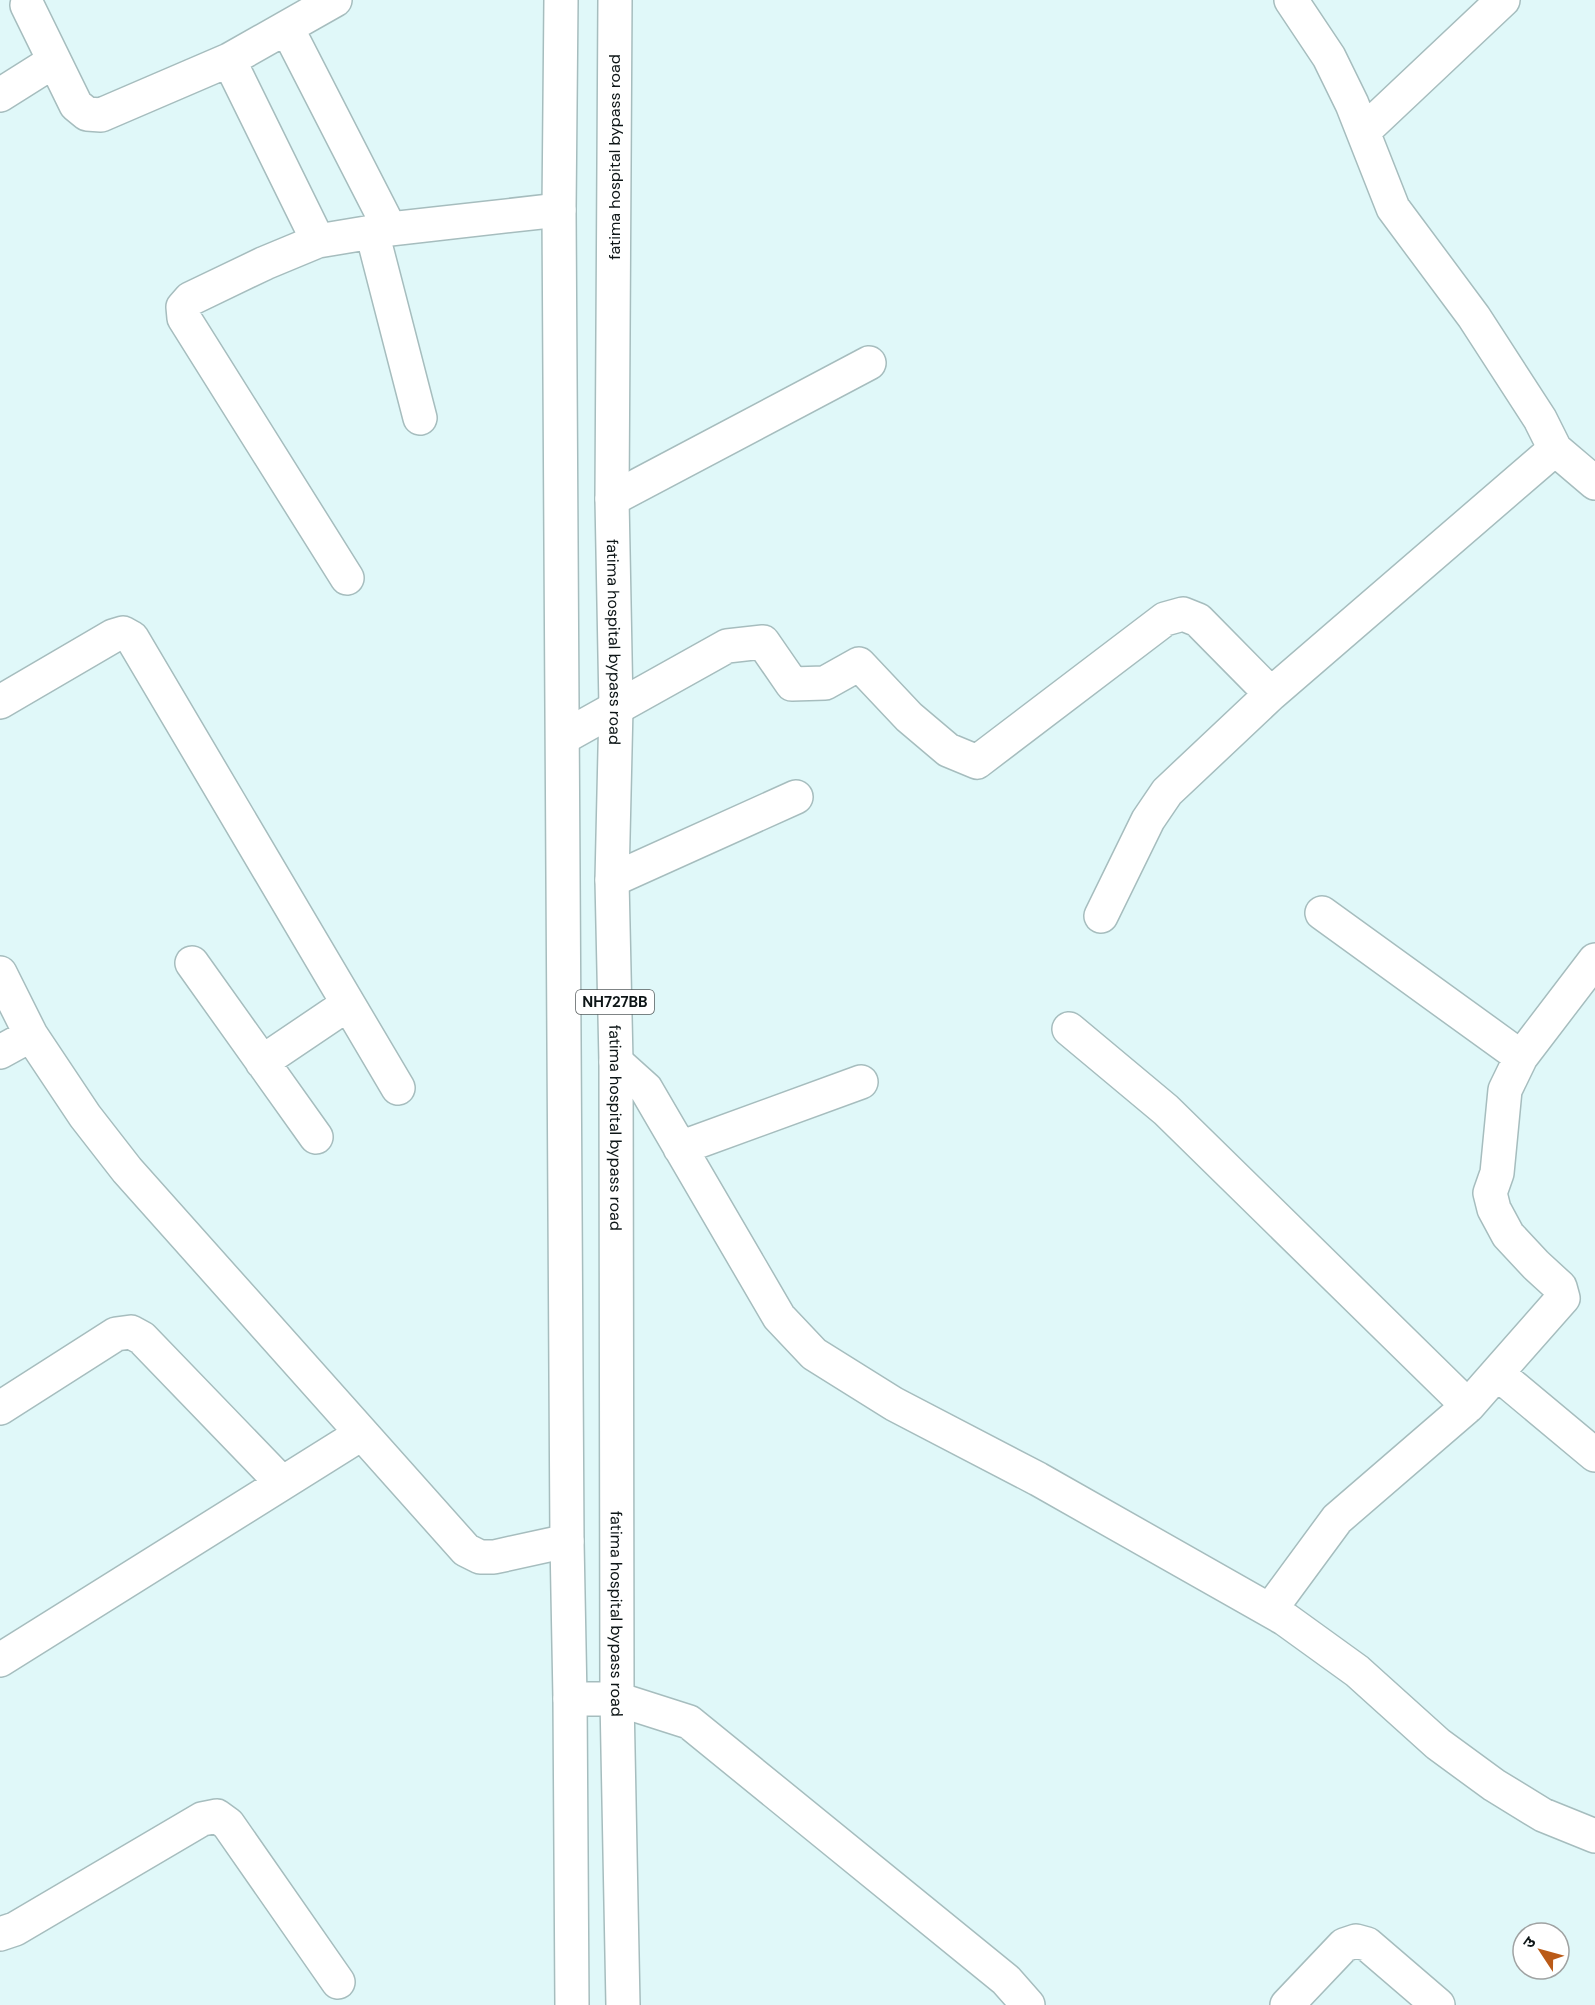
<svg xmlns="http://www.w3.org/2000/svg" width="1595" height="2005" viewBox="0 0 1595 2005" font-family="'DM Sans','Noto Sans Devanagari',sans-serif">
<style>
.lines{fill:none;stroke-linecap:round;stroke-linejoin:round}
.minor-casing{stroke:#a6bdbe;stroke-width:36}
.highway-casing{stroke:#a6bdbe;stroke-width:36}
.minor{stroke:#fff;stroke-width:33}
.highway{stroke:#fff;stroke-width:33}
.labels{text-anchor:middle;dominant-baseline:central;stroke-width:4.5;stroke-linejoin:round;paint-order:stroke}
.shield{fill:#fff;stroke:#565c5d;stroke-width:1.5}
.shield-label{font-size:15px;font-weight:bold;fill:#0e1617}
.street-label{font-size:16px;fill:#0e1617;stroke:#fff}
</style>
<rect width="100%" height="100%" fill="#e0f8f9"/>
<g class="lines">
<g class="minor-casing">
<path id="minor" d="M 1291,0 L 1329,57 L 1352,104 L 1393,208 L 1474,317 L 1540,419 L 1555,449 L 1595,483
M 27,5 L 76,105 L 87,114 L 101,115 L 229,60 L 335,0
M 287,28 L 390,229
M 229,60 L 318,241
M 0,95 L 54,61
M 1364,131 L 1503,0
M 372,232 L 420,418
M 612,499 L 869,363
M 347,578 L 184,318 L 183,307 L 190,299 L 265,263 L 318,241 L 390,229 L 559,210
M 0,702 L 113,636 L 123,633 L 132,638 L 398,1088
M 564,737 L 727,646 L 763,642 L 792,684 L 825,683 L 859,664 L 909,717 L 948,750 L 977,762 L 1165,619 L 1183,614 L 1198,620 L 1271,694
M 612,880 L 796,797
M 1322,913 L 1521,1057
M 1101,916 L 1148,820 L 1167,792 L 1271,694 L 1555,449
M 192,963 L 316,1137
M 0,973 L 31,1035 L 85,1116 L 127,1170 L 466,1550 L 480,1557 L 494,1557 L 567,1541
M 1069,1029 L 1166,1110 L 1468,1406 L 1337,1519 L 1270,1610
M 0,1052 L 31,1035
M 262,1062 L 348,1004
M 616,1062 L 646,1089 L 779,1317 L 814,1354 L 894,1404 L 1038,1479 L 1285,1619 L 1357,1671 L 1438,1744 L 1494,1785 L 1543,1815 L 1595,1836
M 680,1148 L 861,1082
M 1498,1374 L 1595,1455
M 1468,1406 L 1563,1298 L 1560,1287 L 1536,1265 L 1508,1235 L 1494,1209 L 1490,1193 L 1497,1173 L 1505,1090 L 1521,1057 L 1595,960
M 0,1408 L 116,1334 L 131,1332 L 142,1338 L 282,1483
M 0,1660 L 361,1434
M 570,1699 L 617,1699 L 689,1722 L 1006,1980 L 1028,2005
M 0,1934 L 15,1929 L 202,1819 L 217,1816 L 228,1824 L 338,1982
M 1287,2005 L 1344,1945 L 1356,1941 L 1367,1944 L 1438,2005"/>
</g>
<g class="highway-casing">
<g id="highway">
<path d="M 561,0 L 559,210 L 567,1541 L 570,1699 L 572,2005"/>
<path id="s1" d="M 615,0 L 612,499 L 616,707 L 612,880 L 616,1062 L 617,1699 L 623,2005"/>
</g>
</g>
<use href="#minor" class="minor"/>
<use href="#highway" class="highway"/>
</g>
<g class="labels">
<rect class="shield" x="576" y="990" width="78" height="24" rx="4.5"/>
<g class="shield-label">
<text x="615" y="1002">NH727BB</text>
</g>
<g class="street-label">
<text transform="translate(614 157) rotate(-90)">fatima hospital bypass road</text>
<text stroke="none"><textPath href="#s1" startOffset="642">fatima hospital bypass road</textPath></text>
<text stroke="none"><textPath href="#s1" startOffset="1128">fatima hospital bypass road</textPath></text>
<text stroke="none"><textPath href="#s1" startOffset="1614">fatima hospital bypass road</textPath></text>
</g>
</g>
<g transform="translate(1541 1951) rotate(306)"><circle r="28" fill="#ffffff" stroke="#9fa2a2" stroke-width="1.5"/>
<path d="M0-4.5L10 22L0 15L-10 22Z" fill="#ba5a17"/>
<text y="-9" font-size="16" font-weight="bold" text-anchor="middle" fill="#0e1617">उ</text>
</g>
</svg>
